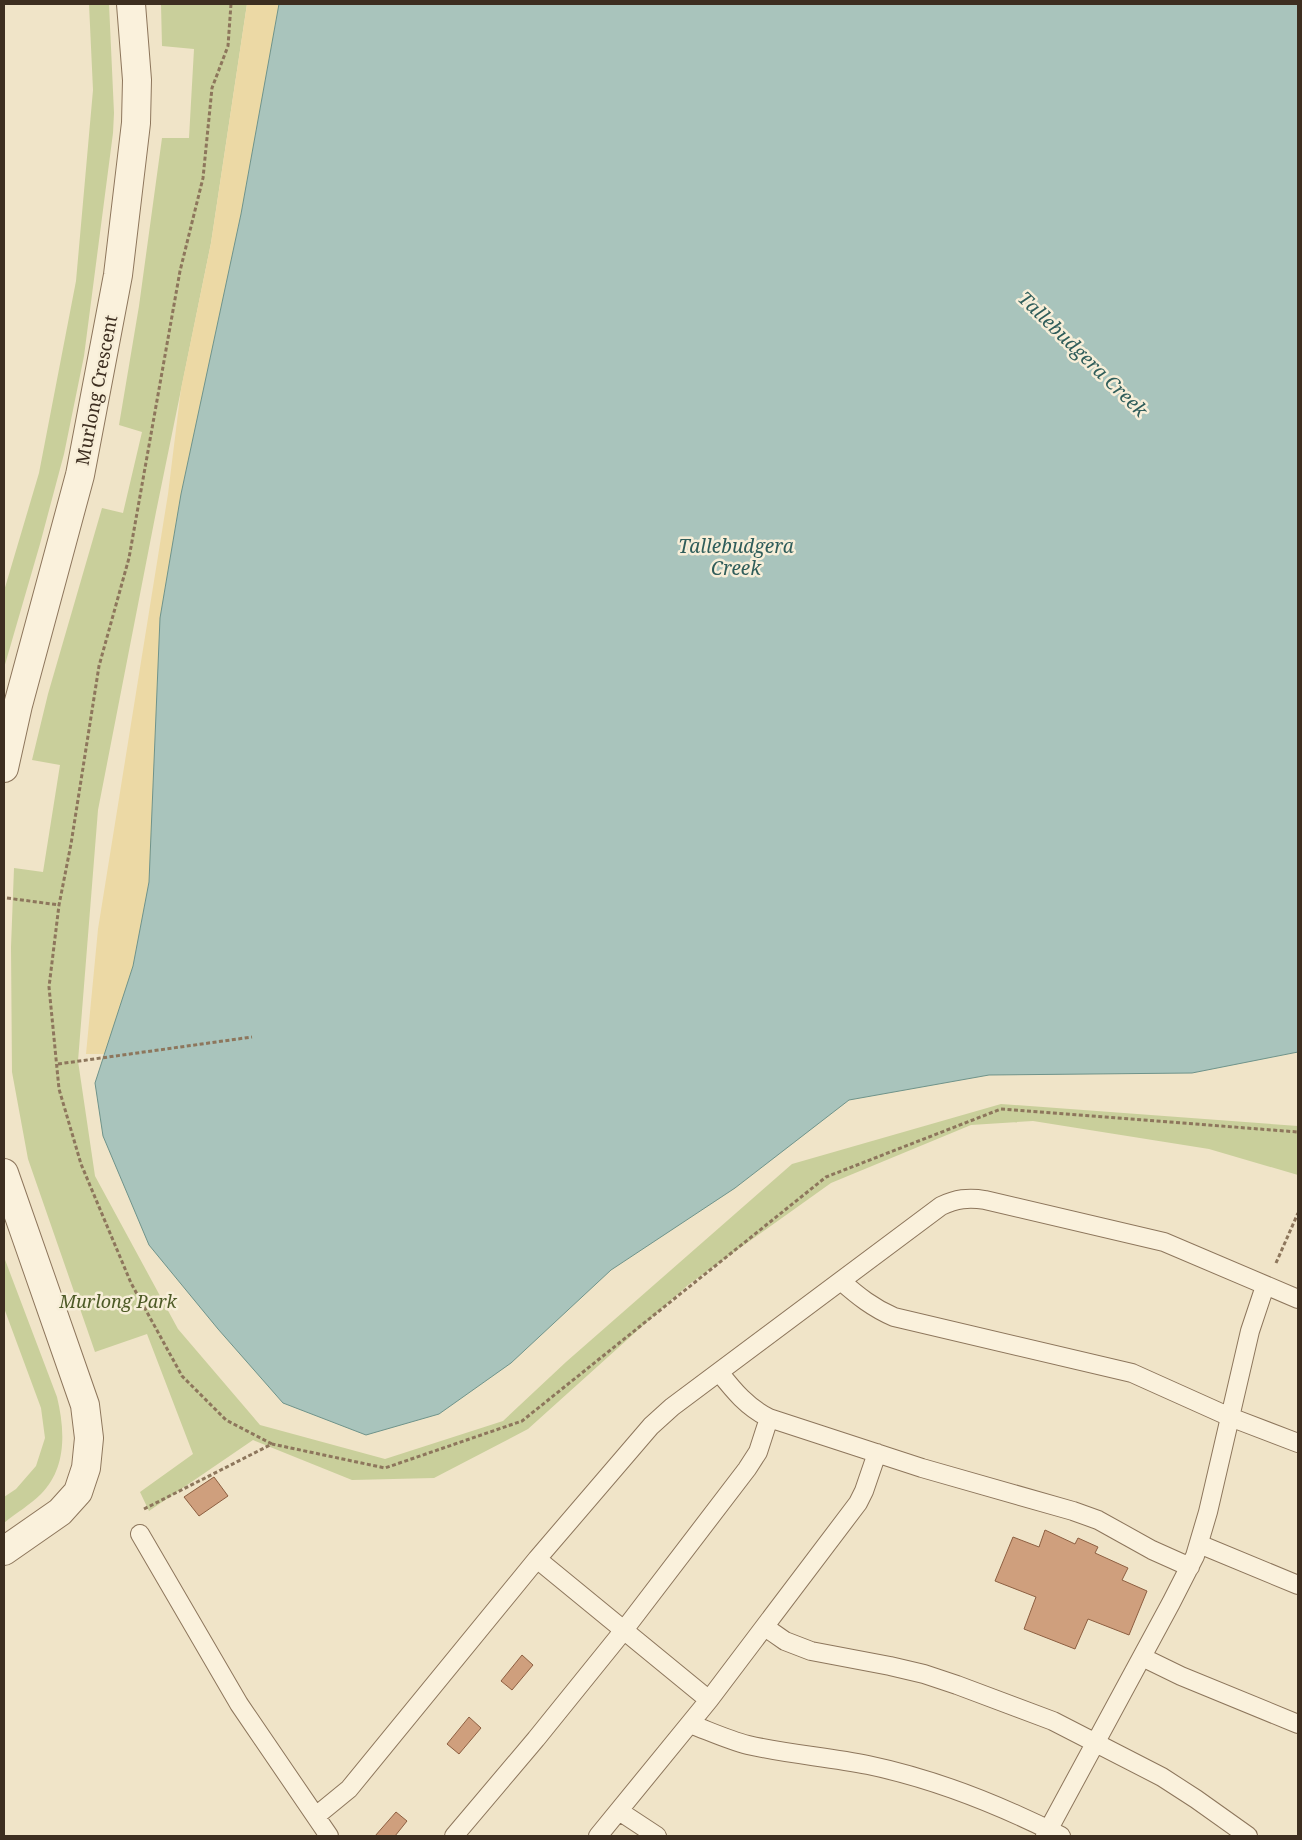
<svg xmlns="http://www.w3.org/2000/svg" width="1302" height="1840" viewBox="0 0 1302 1840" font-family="'Noto Serif',serif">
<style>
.green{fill:#c9cf9b}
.sand{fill:#ecd9a5}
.water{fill:#a9c4bc;stroke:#6f938a}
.building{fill:#cf9f7d;stroke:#8d5f41}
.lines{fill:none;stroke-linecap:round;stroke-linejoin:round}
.lane-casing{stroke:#8d765c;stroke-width:20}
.street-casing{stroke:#8d765c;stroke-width:30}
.path{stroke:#8d765c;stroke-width:3;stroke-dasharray:4 2.5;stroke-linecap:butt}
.lane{stroke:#faf1dc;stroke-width:18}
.street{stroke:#faf1dc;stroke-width:28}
.labels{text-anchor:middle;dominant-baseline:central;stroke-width:5;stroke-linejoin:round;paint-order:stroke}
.street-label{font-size:18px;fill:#3d2e20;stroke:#f7eed8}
.park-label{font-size:18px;font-style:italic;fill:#4d5a26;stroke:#f7eed8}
.water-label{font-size:19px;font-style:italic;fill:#2f5d5a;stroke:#f7eed8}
</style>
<rect width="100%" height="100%" fill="#f0e4c8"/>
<path class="green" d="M 89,4 L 109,4 L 114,113 L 113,133 L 84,356 L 64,454 L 40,544 L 4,668 L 4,591 L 39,473 L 76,281 L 93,90 Z
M 161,4 L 247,4 L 211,243 L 156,512 L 98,810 L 78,1061 L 95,1176 L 178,1329 L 260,1425 L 385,1459 L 503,1421 L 566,1362 L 792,1164 L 1001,1104 L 1298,1126 L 1298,1175 L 1209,1149 L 1033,1121 L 971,1125 L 831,1183 L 688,1285 L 528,1429 L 434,1478 L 352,1480 L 253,1440 L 149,1511 L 140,1492 L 193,1454 L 147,1334 L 95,1352 L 28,1159 L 12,1072 L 11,947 L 14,868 L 43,872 L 60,765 L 32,760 L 48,694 L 102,508 L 123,513 L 142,432 L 119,425 L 139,306 L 162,138 L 189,138 L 194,49 L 162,46 Z
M 4,1257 L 57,1397 C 65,1430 67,1468 41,1494 C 30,1505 16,1513 4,1523 L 4,1497 L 16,1489 L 36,1466 L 45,1438 L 41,1408 L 4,1308 Z"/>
<path class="sand" d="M 247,4 L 279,4 L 241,214 L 181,494 L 160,618 L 149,882 L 133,966 L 112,1054 L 86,1054 L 98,929 L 168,494 L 181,389 L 211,243 Z"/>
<path class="water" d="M 279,4 L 1298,4 L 1298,1052 L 1192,1073 L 989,1075 L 849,1100 L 735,1188 L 611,1270 L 511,1363 L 439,1414 L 366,1435 L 283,1403 L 218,1329 L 149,1245 L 103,1136 L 95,1083 L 133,966 L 149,882 L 160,618 L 181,494 L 241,214 Z"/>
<path class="building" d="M 214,1477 L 228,1496 L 199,1516 L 184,1497 Z
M 1045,1530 L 1075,1544 L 1078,1538 L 1098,1547 L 1095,1553 L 1128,1568 L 1122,1580 L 1147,1591 L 1129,1635 L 1088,1619 L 1075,1649 L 1024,1629 L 1036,1597 L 995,1581 L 1013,1537 L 1039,1547 Z
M 522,1655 L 533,1665 L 512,1690 L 501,1681 Z
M 469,1717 L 481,1728 L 459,1754 L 447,1744 Z
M 396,1812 L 407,1821 L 395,1836 L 375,1836 Z"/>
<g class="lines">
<g class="lane-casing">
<path id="lane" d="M 841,1281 C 858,1296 873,1308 894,1317 L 1132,1373 L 1230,1417 L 1298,1443
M 719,1372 C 734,1391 747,1407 769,1418 L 922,1468 L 1073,1511 L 1098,1520 L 1152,1550 L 1190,1567
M 140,1534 L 239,1704 L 329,1836
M 1199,1544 L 1298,1585
M 537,1559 L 709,1700
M 765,1627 L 785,1641 L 811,1651 L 890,1666 L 924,1674 L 957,1685 L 1053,1721 L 1162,1777 L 1196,1799 L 1248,1836
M 1142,1657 L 1181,1676 L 1298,1724
M 690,1724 C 709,1731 728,1740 748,1745 C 787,1754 828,1757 868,1765 C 935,1779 1000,1805 1061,1836
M 619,1811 L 657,1836
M 316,1816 L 349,1789 L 537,1559 L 651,1426 L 672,1407 L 941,1206 C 956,1199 968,1197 985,1200 L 1164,1242 L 1298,1299
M 454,1836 L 536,1739 L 624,1630 L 747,1469 L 758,1452 L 769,1418
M 598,1836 L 709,1700 L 858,1503 L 864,1491 L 877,1453
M 1045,1836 L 1171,1603 L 1195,1556 L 1208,1512 L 1250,1331 L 1265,1286"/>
</g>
<g class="street-casing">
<path id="street" d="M 4,768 L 18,705 L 80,475 L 118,275 L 136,123 L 137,80 L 131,4
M 4,1173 L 85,1405 L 89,1438 L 86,1468 L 78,1492 L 60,1512 L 4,1551"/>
</g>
<path class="path" d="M 231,4 L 228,46 L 212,88 L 203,178 L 180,271 L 129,558 L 99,666 L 71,844 L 59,905 L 49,987 L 59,1089 L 81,1164 L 131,1283 L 182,1376 L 226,1420 L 272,1444
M 7,898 L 59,905
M 58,1064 L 252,1037
M 1276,1263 L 1298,1213
M 144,1509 L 272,1444 L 385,1468 L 522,1421 L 826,1177 L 1001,1109 L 1298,1132"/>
<use href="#lane" class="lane"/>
<use href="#street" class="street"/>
</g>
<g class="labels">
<g class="street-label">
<text transform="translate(96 390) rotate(-79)">Murlong Crescent</text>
</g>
<g class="park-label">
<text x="118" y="1301">Murlong Park</text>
</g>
<g class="water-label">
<text transform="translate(1083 354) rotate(44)">Tallebudgera Creek</text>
<text x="736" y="546">Tallebudgera<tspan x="736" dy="22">Creek</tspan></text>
</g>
</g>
<rect width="1302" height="1840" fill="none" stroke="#3d2e20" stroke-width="10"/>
</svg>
